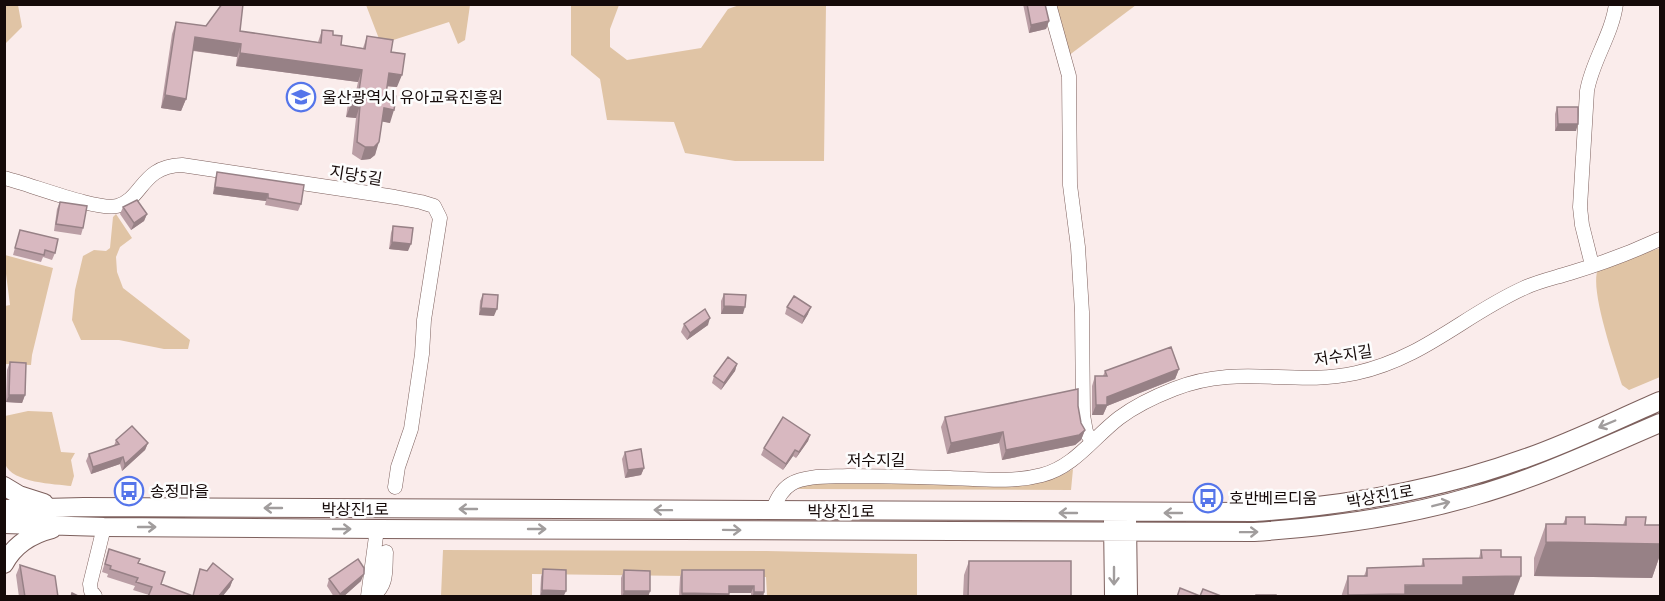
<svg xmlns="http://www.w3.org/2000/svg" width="1665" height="601" viewBox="0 0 1665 601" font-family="'PT Sans','Noto Sans KR',sans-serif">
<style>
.green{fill:#e0c4a5}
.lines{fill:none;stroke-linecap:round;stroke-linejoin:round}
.street-casing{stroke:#7d605d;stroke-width:15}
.secondary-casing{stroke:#7d605d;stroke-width:20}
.street{stroke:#fff;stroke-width:14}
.secondary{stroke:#fff;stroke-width:18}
.wall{fill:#ba9ea5}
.shaded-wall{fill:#978186}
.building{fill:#d8b8c0;stroke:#978186;stroke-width:1.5}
.oneway{stroke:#a19d9d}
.labels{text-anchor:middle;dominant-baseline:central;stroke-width:5;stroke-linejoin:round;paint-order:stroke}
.poi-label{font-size:16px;fill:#150a09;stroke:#fdfdfd;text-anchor:start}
.street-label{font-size:16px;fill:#150a09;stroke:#fdfdfd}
</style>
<rect width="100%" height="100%" fill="#faeceb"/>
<path class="green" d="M 5,4 L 18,5 L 22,27 L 5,44 Z
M 1052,4 L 1136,5 L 1068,56 Z
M 366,5 L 470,5 L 465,40 L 458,44 L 449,22 L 381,44 Z
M 571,5 L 619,5 L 610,29 L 610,47 L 627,60 L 701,48 L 728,9 L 742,4 L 826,5 L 824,161 L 735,161 L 685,153 L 674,122 L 607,120 L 600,79 L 571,55 Z
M 116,214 L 132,238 L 120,247 L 116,257 L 117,272 L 123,288 L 190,340 L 188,349 L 164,349 L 119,340 L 81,340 L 72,320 L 75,290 L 83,256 L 94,250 L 106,251 L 110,248 L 113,217 Z
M 1660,248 L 1660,377 L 1629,390 L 1622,385 C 1615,362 1589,289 1598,269 Z
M 5,255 L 53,268 L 32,355 L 31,365 L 5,364 L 5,306 L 10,305 L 5,266 Z
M 28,411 L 52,412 L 61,452 L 75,453 L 71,460 L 74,476 L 71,486 C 55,484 12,483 5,464 C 2,457 4,426 5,416 Z
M 1073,469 L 1071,490 L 798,489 L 799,487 L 822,482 L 1042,481 L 1060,476 Z
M 443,550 L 766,551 L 917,554 L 917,596 L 767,596 L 766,577 L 532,574 L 532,596 L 441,596 Z"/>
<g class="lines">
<g class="street-casing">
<path id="street" d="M 1049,4 L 1069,76 L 1070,185 L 1078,247 L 1082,312 L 1083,415 L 1086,432 L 1092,441
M 4,178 C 30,184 97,211 117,206 C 143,199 141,166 182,165 L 395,197 L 421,202 L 434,206 L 440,218 L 424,320 L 422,354 L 411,429 L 398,467 L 395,487
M 1592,265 L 1582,225 L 1580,207 L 1587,91 C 1592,61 1612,35 1616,4
M 772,511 C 776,501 781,490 791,484 C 806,475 831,477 848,476 C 882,476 916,477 950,478 C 981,479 1012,483 1042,475 C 1074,467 1093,438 1119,418 C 1135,406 1156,396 1174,389 C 1238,363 1294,387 1356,373 C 1424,358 1464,315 1524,288 C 1539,281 1554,278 1570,273 C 1600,264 1632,252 1660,239
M 95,596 L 91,591 L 90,584 L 104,527
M 368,596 L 377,529
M 372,596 C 388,586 385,570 386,552"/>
</g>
<g class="secondary-casing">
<path id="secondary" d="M 4,486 L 19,495 L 44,503
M 4,509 L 84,507 L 1254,512 C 1346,506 1438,490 1526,458 C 1572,442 1616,420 1660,401
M 1113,521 L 1114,596
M 1127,521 L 1128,596
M 4,524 L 104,527 L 377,529 L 1254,532 C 1328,527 1403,517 1474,496 C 1538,478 1599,449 1660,423
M 4,564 C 14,545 32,534 52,529"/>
</g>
<use href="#street" class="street"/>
<use href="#secondary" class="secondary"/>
</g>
<path class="wall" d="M 1023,4 L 1045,4 L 1049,21 L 1046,29 L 1029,33 Z
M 176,22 L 318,42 L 322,30 L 333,35 L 341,45 L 363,48 L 367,36 L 391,52 L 397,87 L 387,86 L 386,94 L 390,123 L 382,121 L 375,155 L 370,159 L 361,160 L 352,154 L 356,118 L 346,117 L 348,103 L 353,90 L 356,91 L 358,82 L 236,66 L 237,57 L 193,51 L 186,99 L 181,111 L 161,108 L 172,34 Z
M 1557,107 L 1576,131 L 1555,131 L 1555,114 Z
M 217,172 L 301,204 L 298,211 L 265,205 L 266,201 L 213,194 L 215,179 Z
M 60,202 L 83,228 L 81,235 L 54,231 L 57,209 Z
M 123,207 L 147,214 L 144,221 L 131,230 L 120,214 Z
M 393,226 L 408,251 L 389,249 L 391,233 Z
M 20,230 L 55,253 L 52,260 L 43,257 L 41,262 L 13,255 Z
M 483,294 L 494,316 L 479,315 L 480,301 Z
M 724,294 L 743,314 L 721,314 L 721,301 Z
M 787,307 L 808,314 L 802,324 L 785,314 Z
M 684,324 L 708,325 L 687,340 L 681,332 Z
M 10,362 L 25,395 L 22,403 L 6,402 L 7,370 Z
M 737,364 L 735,371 L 721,390 L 712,383 L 714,376 Z
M 1179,369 L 1175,379 L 1107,406 L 1103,415 L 1092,415 L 1092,386 L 1095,376 L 1103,376 L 1105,371 Z
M 1078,406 L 1081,423 L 1085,430 L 1081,440 L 1075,445 L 1002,460 L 999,443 L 947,454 L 941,427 L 945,417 Z
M 810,435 L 808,441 L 796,458 L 793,456 L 783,470 L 761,455 L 764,448 Z
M 116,440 L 148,443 L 145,450 L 122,471 L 120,464 L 91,474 L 86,461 L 89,454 L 114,446 Z
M 625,452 L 644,468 L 641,475 L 625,478 L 622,459 Z
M 1566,517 L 1585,524 L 1623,525 L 1626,517 L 1645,525 L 1660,525 L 1660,555 L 1652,578 L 1534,576 L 1534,558 L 1546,524 L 1563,524 Z
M 109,549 L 138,563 L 161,584 L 193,596 L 200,569 L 233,579 L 230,587 L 222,597 L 148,597 L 149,595 L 133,590 L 135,586 L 107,577 L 108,574 L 102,572 Z
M 1481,550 L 1501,557 L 1513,597 L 1341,597 L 1348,576 L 1364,576 L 1367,568 L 1421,567 L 1423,559 L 1479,558 Z
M 969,561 L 1071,597 L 963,597 L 964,575 Z
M 20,565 L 58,597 L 19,597 L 16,575 Z
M 543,569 L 566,591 L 563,597 L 540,597 L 541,577 Z
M 624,570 L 650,591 L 648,597 L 621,597 L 621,578 Z
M 682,570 L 764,570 L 764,592 L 763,597 L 751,597 L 751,593 L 729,593 L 728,597 L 679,597 L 680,577 Z
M 329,579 L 361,581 L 343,597 L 334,597 L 327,586 Z"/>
<path class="shaded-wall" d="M 1049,21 L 1046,29 L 1029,33 L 1031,25 Z
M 195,37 L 241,44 L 237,57 L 190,50 Z
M 240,53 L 362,70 L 358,82 L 236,66 Z
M 389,73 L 402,75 L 397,87 L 384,86 Z
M 165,95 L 186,99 L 181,111 L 161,108 Z
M 351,104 L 360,105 L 356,118 L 346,117 Z
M 384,108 L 394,110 L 390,123 L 379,121 Z
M 1558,124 L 1578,124 L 1576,131 L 1555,131 Z
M 379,142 L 375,155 L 370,159 L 361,160 L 365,147 Z
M 215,187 L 268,194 L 266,201 L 213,194 Z
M 147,214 L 144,221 L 131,230 L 134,223 Z
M 392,242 L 411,244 L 408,251 L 389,249 Z
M 724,306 L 745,307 L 743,314 L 721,314 Z
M 811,307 L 808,314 L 802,324 L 804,317 Z
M 481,308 L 497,309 L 494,316 L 479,315 Z
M 710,318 L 708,325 L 687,340 L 690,333 Z
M 737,364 L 735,371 L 721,390 L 724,383 Z
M 1179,369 L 1175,379 L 1107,406 L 1103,415 L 1092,415 L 1096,405 L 1107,397 Z
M 9,395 L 25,395 L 22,403 L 6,402 Z
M 1085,430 L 1081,440 L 1075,445 L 1002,460 L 1006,450 Z
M 1003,432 L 999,443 L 947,454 L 951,443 Z
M 810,435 L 808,441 L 796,458 L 799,452 Z
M 148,443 L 145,450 L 122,471 L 125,464 Z
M 795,450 L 793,456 L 783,470 L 786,464 Z
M 123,457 L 120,464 L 91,474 L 93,467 Z
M 644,468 L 641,475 L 625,478 L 628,470 Z
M 1546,542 L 1660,544 L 1660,555 L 1652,578 L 1534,576 Z
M 364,574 L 361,581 L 343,597 L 339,597 L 340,594 Z
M 1521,576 L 1513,597 L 1348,597 L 1348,595 L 1463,577 Z
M 233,579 L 230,587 L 222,597 L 218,597 Z
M 729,586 L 754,586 L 751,593 L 726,593 Z
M 542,590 L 566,591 L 563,597 L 540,597 Z
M 624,591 L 650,591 L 648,597 L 622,597 Z
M 754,592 L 764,592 L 763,597 L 752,597 Z
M 682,593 L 729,594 L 728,597 L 681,597 Z"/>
<path class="building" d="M 222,4 L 243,4 L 240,31 L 321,43 L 322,30 L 333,31 L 333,35 L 342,36 L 341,45 L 365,49 L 367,36 L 393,40 L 391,52 L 405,54 L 402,75 L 389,73 L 386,94 L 396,96 L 394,110 L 384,108 L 379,142 L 374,147 L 365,147 L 357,142 L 360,105 L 351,104 L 353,90 L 359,91 L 362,70 L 240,53 L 241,44 L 195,37 L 186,99 L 165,95 L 176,22 L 206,26 Z
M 1027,4 L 1045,4 L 1049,21 L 1031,25 Z
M 1557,107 L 1578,107 L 1578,124 L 1558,124 Z
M 217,172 L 304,185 L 301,204 L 268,198 L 268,194 L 215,187 Z
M 137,200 L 147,214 L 134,223 L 123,207 Z
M 60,202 L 87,206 L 83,228 L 56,224 Z
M 393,226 L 413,228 L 411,244 L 392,242 Z
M 20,230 L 58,239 L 55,253 L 45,250 L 44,255 L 15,248 Z
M 483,294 L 498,295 L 497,309 L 481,308 Z
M 724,294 L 746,295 L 745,307 L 724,306 Z
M 794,296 L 811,307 L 804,317 L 787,307 Z
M 705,309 L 710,318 L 690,333 L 684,324 Z
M 1171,347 L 1179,369 L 1107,397 L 1107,405 L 1096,405 L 1095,376 L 1107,376 L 1105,371 Z
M 728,357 L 737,364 L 724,383 L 714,376 Z
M 10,362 L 26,363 L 25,395 L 9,395 Z
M 1078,389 L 1078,406 L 1081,423 L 1085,430 L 1079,435 L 1006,450 L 1003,432 L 951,443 L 945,417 Z
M 783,417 L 810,435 L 799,452 L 795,450 L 786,464 L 764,448 Z
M 132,426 L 148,443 L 125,464 L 123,457 L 93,467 L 89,454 L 119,444 L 116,440 Z
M 641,449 L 644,468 L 628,470 L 625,452 Z
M 1566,517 L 1585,517 L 1585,524 L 1626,525 L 1626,517 L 1646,517 L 1645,525 L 1660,525 L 1660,544 L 1546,542 L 1546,524 L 1566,524 Z
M 109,549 L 140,559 L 138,563 L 165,572 L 161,584 L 193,596 L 200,569 L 207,571 L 213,563 L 233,579 L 218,597 L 148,597 L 152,587 L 136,582 L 138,578 L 110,569 L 111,566 L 105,564 Z
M 1481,550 L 1501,550 L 1501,557 L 1521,557 L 1521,576 L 1463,577 L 1463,585 L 1405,585 L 1405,594 L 1348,595 L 1348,576 L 1367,576 L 1367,568 L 1424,566 L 1423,559 L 1482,558 Z
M 358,559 L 364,568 L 364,574 L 340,594 L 329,579 Z
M 969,561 L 1071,561 L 1071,597 L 968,597 Z
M 20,565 L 55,576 L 58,597 L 25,597 Z
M 543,569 L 566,570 L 566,591 L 542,590 Z
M 624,570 L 650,571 L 650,591 L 624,591 Z
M 682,570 L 764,570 L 764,592 L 754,592 L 754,586 L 729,586 L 729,594 L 682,593 Z
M 1180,588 L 1200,596 L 1203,589 L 1221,596 L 1177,597 Z
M 72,593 L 80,597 L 71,597 Z
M 1256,595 L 1276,595 L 1276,597 L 1256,597 Z"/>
<defs><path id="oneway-shaft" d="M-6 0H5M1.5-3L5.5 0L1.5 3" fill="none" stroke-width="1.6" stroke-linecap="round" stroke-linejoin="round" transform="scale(1.5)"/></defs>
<g class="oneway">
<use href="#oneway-shaft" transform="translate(1607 424) rotate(157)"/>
<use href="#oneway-shaft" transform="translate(1441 504) rotate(-14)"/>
<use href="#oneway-shaft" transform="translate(273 508) rotate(-180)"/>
<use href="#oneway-shaft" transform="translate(468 509) rotate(-180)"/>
<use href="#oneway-shaft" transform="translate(663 510) rotate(-179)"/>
<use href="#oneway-shaft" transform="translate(1068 513) rotate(-180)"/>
<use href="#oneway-shaft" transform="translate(1173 513) rotate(180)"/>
<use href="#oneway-shaft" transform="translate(147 527)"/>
<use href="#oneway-shaft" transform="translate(342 529)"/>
<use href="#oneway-shaft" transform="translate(537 529)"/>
<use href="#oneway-shaft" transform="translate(732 530) rotate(1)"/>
<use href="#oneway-shaft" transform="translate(1249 532) rotate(-1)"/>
<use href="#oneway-shaft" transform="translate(1114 576) rotate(90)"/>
</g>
<defs>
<g id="school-ring" transform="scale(1.5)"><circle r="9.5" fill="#fdfdfd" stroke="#5575ea" stroke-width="1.5"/><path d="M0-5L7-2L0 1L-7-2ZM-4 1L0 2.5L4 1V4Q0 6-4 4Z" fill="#5575ea"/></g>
<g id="bus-ring" transform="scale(1.5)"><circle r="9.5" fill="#fdfdfd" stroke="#5575ea" stroke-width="1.5"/><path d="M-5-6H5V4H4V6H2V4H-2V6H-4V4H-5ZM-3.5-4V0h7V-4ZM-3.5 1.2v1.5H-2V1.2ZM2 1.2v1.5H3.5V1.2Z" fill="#5575ea"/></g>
</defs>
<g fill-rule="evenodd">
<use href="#school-ring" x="301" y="97"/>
<use href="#bus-ring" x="129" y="491"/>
<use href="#bus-ring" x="1208" y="498"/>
</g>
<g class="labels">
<g class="poi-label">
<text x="322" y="97">울산광역시 유아교육진흥원</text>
<text x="150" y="491">송정마을</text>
<text x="1229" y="498">호반베르디움</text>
</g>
<g class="street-label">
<text transform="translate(356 175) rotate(9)">지당5길</text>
<text transform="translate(1343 355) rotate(-9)">저수지길</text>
<text x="876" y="460">저수지길</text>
<text transform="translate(1380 496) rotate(-10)">박상진1로</text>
<text x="355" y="509">박상진1로</text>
<text x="841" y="511">박상진1로</text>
</g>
</g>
<rect width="1665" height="601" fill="none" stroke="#150a09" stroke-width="12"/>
</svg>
